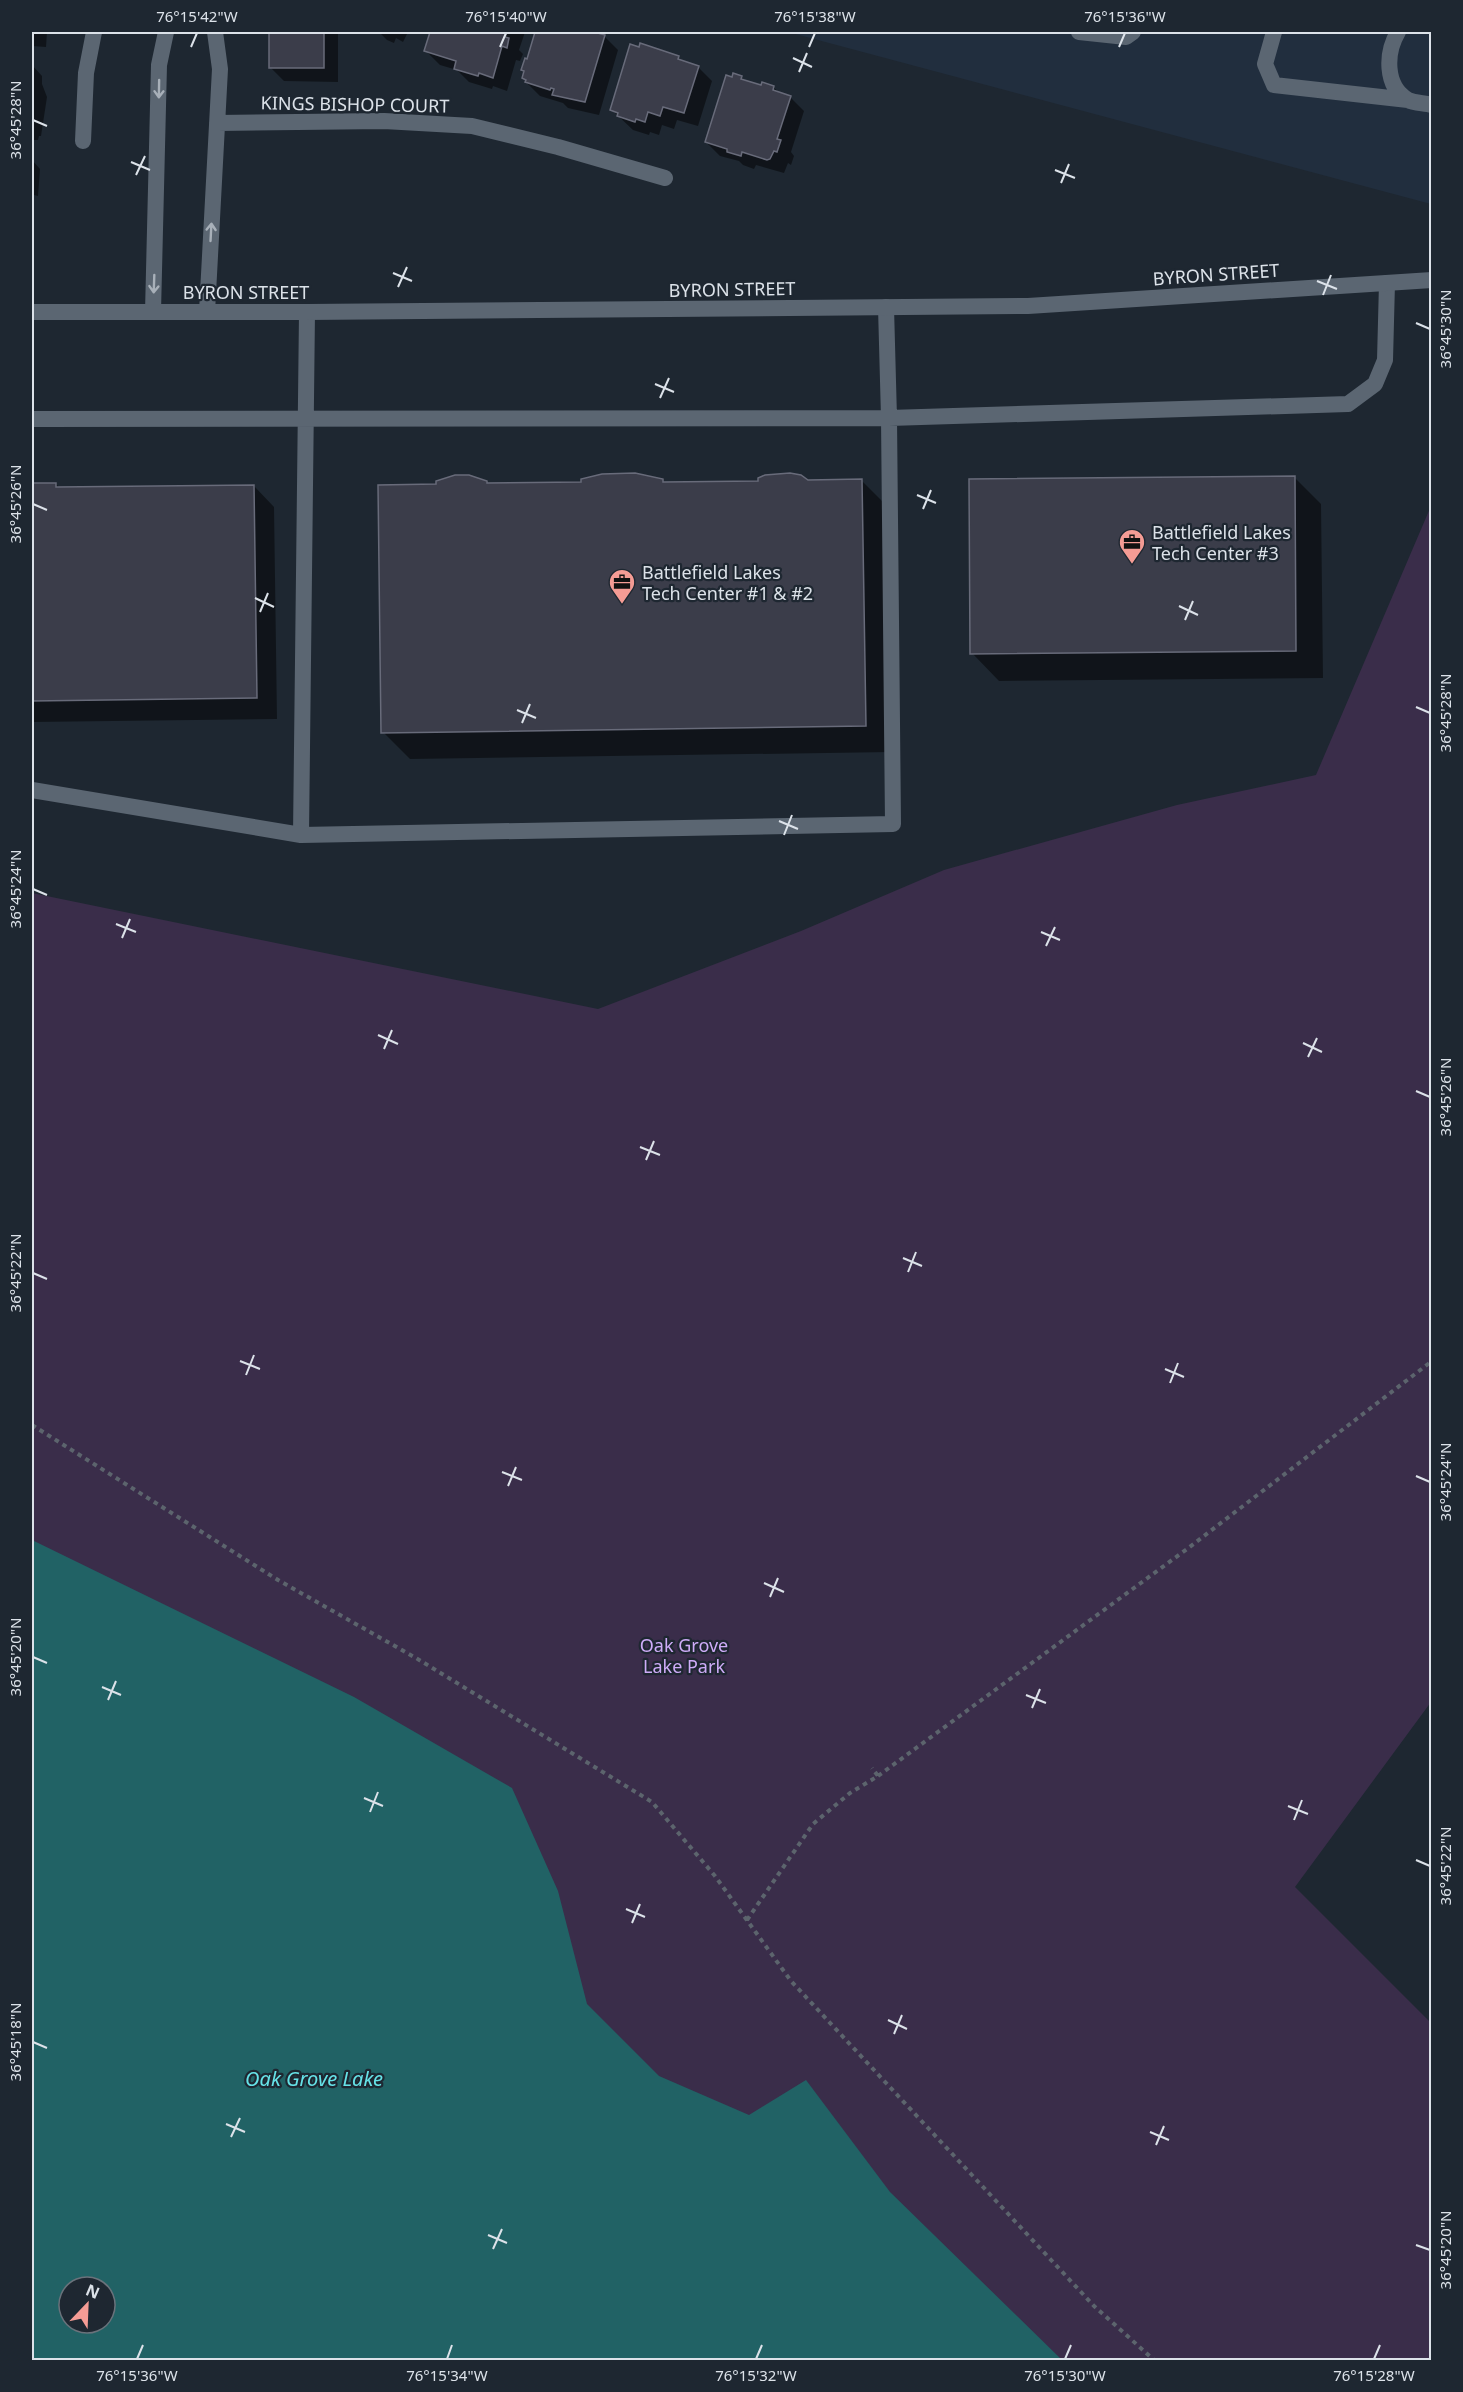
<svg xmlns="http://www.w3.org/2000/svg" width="1463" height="2392" viewBox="0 0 1463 2392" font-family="'Noto Sans',sans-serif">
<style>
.built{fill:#212e3e}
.green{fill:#3a2d4a;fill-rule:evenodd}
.water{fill:#216265;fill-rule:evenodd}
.shadow{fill:#0007}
.building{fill:#3b3d4a;stroke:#686b7a;stroke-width:1.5}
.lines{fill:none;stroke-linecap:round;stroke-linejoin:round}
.path{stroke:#5c646d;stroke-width:4;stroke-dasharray:4.5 4.5;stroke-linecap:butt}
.service{stroke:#5b6672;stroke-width:16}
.minor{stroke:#5b6672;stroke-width:16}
.oneway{stroke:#a8b0b9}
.ticks{fill:none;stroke:#dce2e9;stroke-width:2}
.labels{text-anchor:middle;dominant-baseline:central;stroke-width:4.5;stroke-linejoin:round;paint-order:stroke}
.street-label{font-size:18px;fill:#dce2e9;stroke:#1e2731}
.poi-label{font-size:18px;fill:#dce2e9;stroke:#1e2731;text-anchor:start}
.park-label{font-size:18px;fill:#ceacf8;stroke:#1e2731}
.water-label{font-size:20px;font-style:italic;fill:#66e3e8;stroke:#1e2731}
.neatline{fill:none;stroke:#dce2e9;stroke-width:2}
.ticks-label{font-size:15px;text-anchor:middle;fill:#dce2e9}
</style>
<rect width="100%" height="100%" fill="#1e2731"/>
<path class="built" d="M 788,32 L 1431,32 L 1431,204 Z"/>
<path class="green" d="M 1431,506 L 1431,1702 L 1295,1887 L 1431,2023 L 1431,2360 L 32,2360 L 32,893 L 598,1009 L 801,931 L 944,870 L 1177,805 L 1316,775 ZM 69,2287 L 105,2287 L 105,2323 L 69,2323 Z"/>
<path class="water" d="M 32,1540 L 354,1697 L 512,1788 L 558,1891 L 587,2004 L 659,2076 L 749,2115 L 806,2080 L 890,2192 L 1062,2360 L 32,2360 ZM 69,2287 L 105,2287 L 105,2323 L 69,2323 Z"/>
<path class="shadow" d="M 32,32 L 47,32 L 46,47 L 32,46 Z
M 270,32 L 338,32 L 338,82 L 284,81 L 270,67 Z
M 379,32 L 408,32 L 403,42 L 396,38 L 394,43 L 387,40 Z
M 432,32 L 525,32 L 519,50 L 523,54 L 520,61 L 516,60 L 507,91 L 493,86 L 492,89 L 469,82 L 457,70 L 440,65 L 426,51 Z
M 537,32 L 588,32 L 604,36 L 618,50 L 599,115 L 568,108 L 563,103 L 540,96 L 526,82 L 523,70 L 528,61 Z
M 678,57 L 683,62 L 698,67 L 712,81 L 698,126 L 677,120 L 674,129 L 662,125 L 659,135 L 650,132 L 649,135 L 633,130 L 612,110 Z
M 32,65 L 42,76 L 42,84 L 47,97 L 41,136 L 39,136 L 38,140 L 32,140 Z
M 741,77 L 746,82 L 762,87 L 773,87 L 780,93 L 790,97 L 804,111 L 791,152 L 794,156 L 791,165 L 788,163 L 784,173 L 756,165 L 754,169 L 743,165 L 739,161 L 720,156 L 706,142 Z
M 32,160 L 40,169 L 38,196 L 34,195 L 32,234 Z
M 1294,477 L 1321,504 L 1323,678 L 999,681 L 972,653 Z
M 663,481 L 665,484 L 862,481 L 889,508 L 892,752 L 410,759 L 383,732 L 486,482 L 489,485 Z
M 56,484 L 60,488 L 254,486 L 274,507 L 277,719 L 32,722 L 32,485 Z"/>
<path class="building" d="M 269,32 L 324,32 L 324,68 L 269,68 Z
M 430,32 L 507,32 L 505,37 L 509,38 L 507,48 L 502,46 L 493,78 L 479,73 L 478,76 L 454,69 L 456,61 L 424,51 Z
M 535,32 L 594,32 L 605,35 L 585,102 L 552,95 L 554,89 L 551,88 L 550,90 L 525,82 L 526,80 L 522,78 L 524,71 L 521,70 L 525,58 L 527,59 Z
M 640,43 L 679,56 L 678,59 L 699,66 L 684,113 L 663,107 L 660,116 L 648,112 L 645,122 L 636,119 L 635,122 L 617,116 L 618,113 L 610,110 L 630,44 L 639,47 Z
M 733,73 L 742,76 L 741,79 L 761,85 L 762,82 L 774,86 L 773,90 L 791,96 L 777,139 L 781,140 L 777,152 L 774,151 L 770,159 L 767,160 L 742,152 L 741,156 L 727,152 L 727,149 L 705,142 L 726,75 L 732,77 Z
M 635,473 L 663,479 L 663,482 L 758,481 L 758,478 L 765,475 L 790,473 L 801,475 L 808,480 L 862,479 L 866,726 L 381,733 L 378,485 L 436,484 L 436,481 L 455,475 L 469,475 L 487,481 L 487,483 L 581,482 L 581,479 L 602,474 Z
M 1295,476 L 1296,651 L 970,654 L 969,479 Z
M 32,483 L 56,483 L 56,487 L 254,485 L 257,698 L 32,701 Z"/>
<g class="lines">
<path class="path" d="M 32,1425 L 278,1580 L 416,1658 L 652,1802 L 715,1876 L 791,1981 L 1094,2306 L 1154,2360
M 878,1776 L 1187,1549 L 1432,1361
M 747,1920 L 813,1824 L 850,1793 L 878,1776 L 872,1768"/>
<path class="service" d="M 1079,32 L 1126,37 L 1133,32
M 1274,32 L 1265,64 L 1274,85 L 1408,100
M 1398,32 C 1386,52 1384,86 1408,100 C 1414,103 1425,103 1432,105
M 307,312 L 301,835 L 893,824 L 889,418 L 886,307
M 32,419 L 889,418 L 1348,404 L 1375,384 L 1385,360 L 1387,283
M 32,790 L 301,835"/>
<path class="minor" d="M 217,123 L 384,121 L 472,126 L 558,147 L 665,178
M 83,141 L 86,73 L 94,32
M 32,312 L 307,312 L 1028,306 L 1432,280
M 153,312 L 159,65 L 166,32
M 207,312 L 220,69 L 215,32"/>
</g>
<defs><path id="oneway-shaft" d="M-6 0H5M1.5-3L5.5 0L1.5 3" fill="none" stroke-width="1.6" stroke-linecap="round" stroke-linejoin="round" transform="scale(1.5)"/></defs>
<g class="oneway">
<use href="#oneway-shaft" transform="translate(159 89) rotate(91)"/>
<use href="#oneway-shaft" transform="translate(211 232) rotate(-87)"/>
<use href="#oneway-shaft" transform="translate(154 284) rotate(92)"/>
</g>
<path class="ticks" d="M 191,47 L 197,33M 500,47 L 506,33M 809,47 L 815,33M 1119,47 L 1125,33M 793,58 L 812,67M 799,72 L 807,53M 33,120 L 47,126M 131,162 L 150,170M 1055,170 L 1075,178M 136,175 L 145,156M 1061,183 L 1069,164M 393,273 L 412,281M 1317,281 L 1337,289M 398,287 L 407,267M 1323,295 L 1331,275M 1416,323 L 1430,329M 655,384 L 674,392M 660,398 L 669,378M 917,495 L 936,503M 33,504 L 47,510M 923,509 L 931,490M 255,598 L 274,607M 1179,606 L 1198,615M 260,612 L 268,593M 1185,620 L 1193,601M 1416,707 L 1430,713M 517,710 L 536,718M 522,723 L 530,704M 779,821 L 798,829M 784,835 L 792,815M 33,889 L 47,895M 116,924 L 136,932M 1041,932 L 1060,940M 122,938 L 130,919M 1046,946 L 1055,927M 378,1035 L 398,1044M 1303,1043 L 1322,1052M 384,1049 L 392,1030M 1308,1057 L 1317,1038M 1416,1091 L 1430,1097M 640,1147 L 660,1155M 646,1160 L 654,1141M 903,1258 L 922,1266M 908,1272 L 916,1252M 33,1273 L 47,1279M 240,1361 L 260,1369M 1165,1369 L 1184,1377M 246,1375 L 254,1355M 1170,1383 L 1178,1363M 502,1472 L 522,1480M 1416,1476 L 1430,1482M 508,1486 L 516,1467M 764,1583 L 784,1592M 770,1597 L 778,1578M 33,1657 L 47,1663M 102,1687 L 121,1695M 1026,1695 L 1046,1703M 108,1700 L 116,1681M 1032,1708 L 1040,1689M 364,1798 L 383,1806M 1288,1806 L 1308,1814M 370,1812 L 378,1792M 1294,1820 L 1302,1800M 1416,1860 L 1430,1866M 626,1909 L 645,1917M 632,1923 L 640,1904M 888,2020 L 907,2029M 894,2034 L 902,2015M 33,2042 L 47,2048M 226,2124 L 245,2132M 1150,2132 L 1169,2140M 231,2137 L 240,2118M 1156,2145 L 1164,2126M 488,2235 L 507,2243M 1416,2245 L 1430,2250M 493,2249 L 502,2229M 137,2359 L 143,2345M 447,2359 L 452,2345M 756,2359 L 762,2345M 1065,2359 L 1071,2345M 1374,2359 L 1380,2345"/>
<defs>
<g id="office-pin" transform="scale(1.35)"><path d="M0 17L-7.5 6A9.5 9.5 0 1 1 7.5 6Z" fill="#f59c95" stroke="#1e2731"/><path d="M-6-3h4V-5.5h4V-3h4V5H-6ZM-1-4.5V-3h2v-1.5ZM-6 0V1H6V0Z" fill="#111"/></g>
</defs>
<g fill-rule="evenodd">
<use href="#office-pin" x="1132" y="542"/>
<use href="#office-pin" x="622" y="582"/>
</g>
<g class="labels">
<g class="street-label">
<text transform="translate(355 104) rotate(1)">KINGS BISHOP COURT</text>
<text transform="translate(1216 274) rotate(-4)">BYRON STREET</text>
<text transform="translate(732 289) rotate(-1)">BYRON STREET</text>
<text x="246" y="292">BYRON STREET</text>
</g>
<g class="poi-label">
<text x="1152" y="532">Battlefield Lakes<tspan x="1152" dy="21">Tech Center #3</tspan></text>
<text x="642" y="572">Battlefield Lakes<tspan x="642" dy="21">Tech Center #1 &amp; #2</tspan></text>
</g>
<g class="park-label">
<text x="684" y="1645">Oak Grove<tspan x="684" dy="21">Lake Park</tspan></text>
</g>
<g class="water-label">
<text x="314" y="2078">Oak Grove Lake</text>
</g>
</g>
<rect width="1463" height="2392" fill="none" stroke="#1e2731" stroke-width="66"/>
<g transform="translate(87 2305) rotate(23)"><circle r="28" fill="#1e2731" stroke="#6a727b" stroke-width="1.5"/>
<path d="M0-4.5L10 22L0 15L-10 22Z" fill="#f59c95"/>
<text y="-9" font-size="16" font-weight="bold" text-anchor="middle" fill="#dce2e9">N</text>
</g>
<rect x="33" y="33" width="1397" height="2326" class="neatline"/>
<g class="ticks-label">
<text x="197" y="22">76°15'42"W</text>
<text x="506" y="22">76°15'40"W</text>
<text x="815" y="22">76°15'38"W</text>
<text x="1125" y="22">76°15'36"W</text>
<text transform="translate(16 120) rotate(-90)" y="5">36°45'28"N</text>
<text transform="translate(1446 329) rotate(-90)" y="5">36°45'30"N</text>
<text transform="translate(16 504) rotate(-90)" y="5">36°45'26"N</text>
<text transform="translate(1446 713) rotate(-90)" y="5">36°45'28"N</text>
<text transform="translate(16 889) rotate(-90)" y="5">36°45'24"N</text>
<text transform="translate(1446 1097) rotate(-90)" y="5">36°45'26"N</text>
<text transform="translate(16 1273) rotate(-90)" y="5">36°45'22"N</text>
<text transform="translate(1446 1482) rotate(-90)" y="5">36°45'24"N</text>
<text transform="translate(16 1657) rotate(-90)" y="5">36°45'20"N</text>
<text transform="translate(1446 1866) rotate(-90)" y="5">36°45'22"N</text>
<text transform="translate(16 2042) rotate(-90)" y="5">36°45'18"N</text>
<text transform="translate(1446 2250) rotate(-90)" y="5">36°45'20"N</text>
<text x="137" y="2381">76°15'36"W</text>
<text x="447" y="2381">76°15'34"W</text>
<text x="756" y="2381">76°15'32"W</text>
<text x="1065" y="2381">76°15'30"W</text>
<text x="1374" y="2381">76°15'28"W</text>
</g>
</svg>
